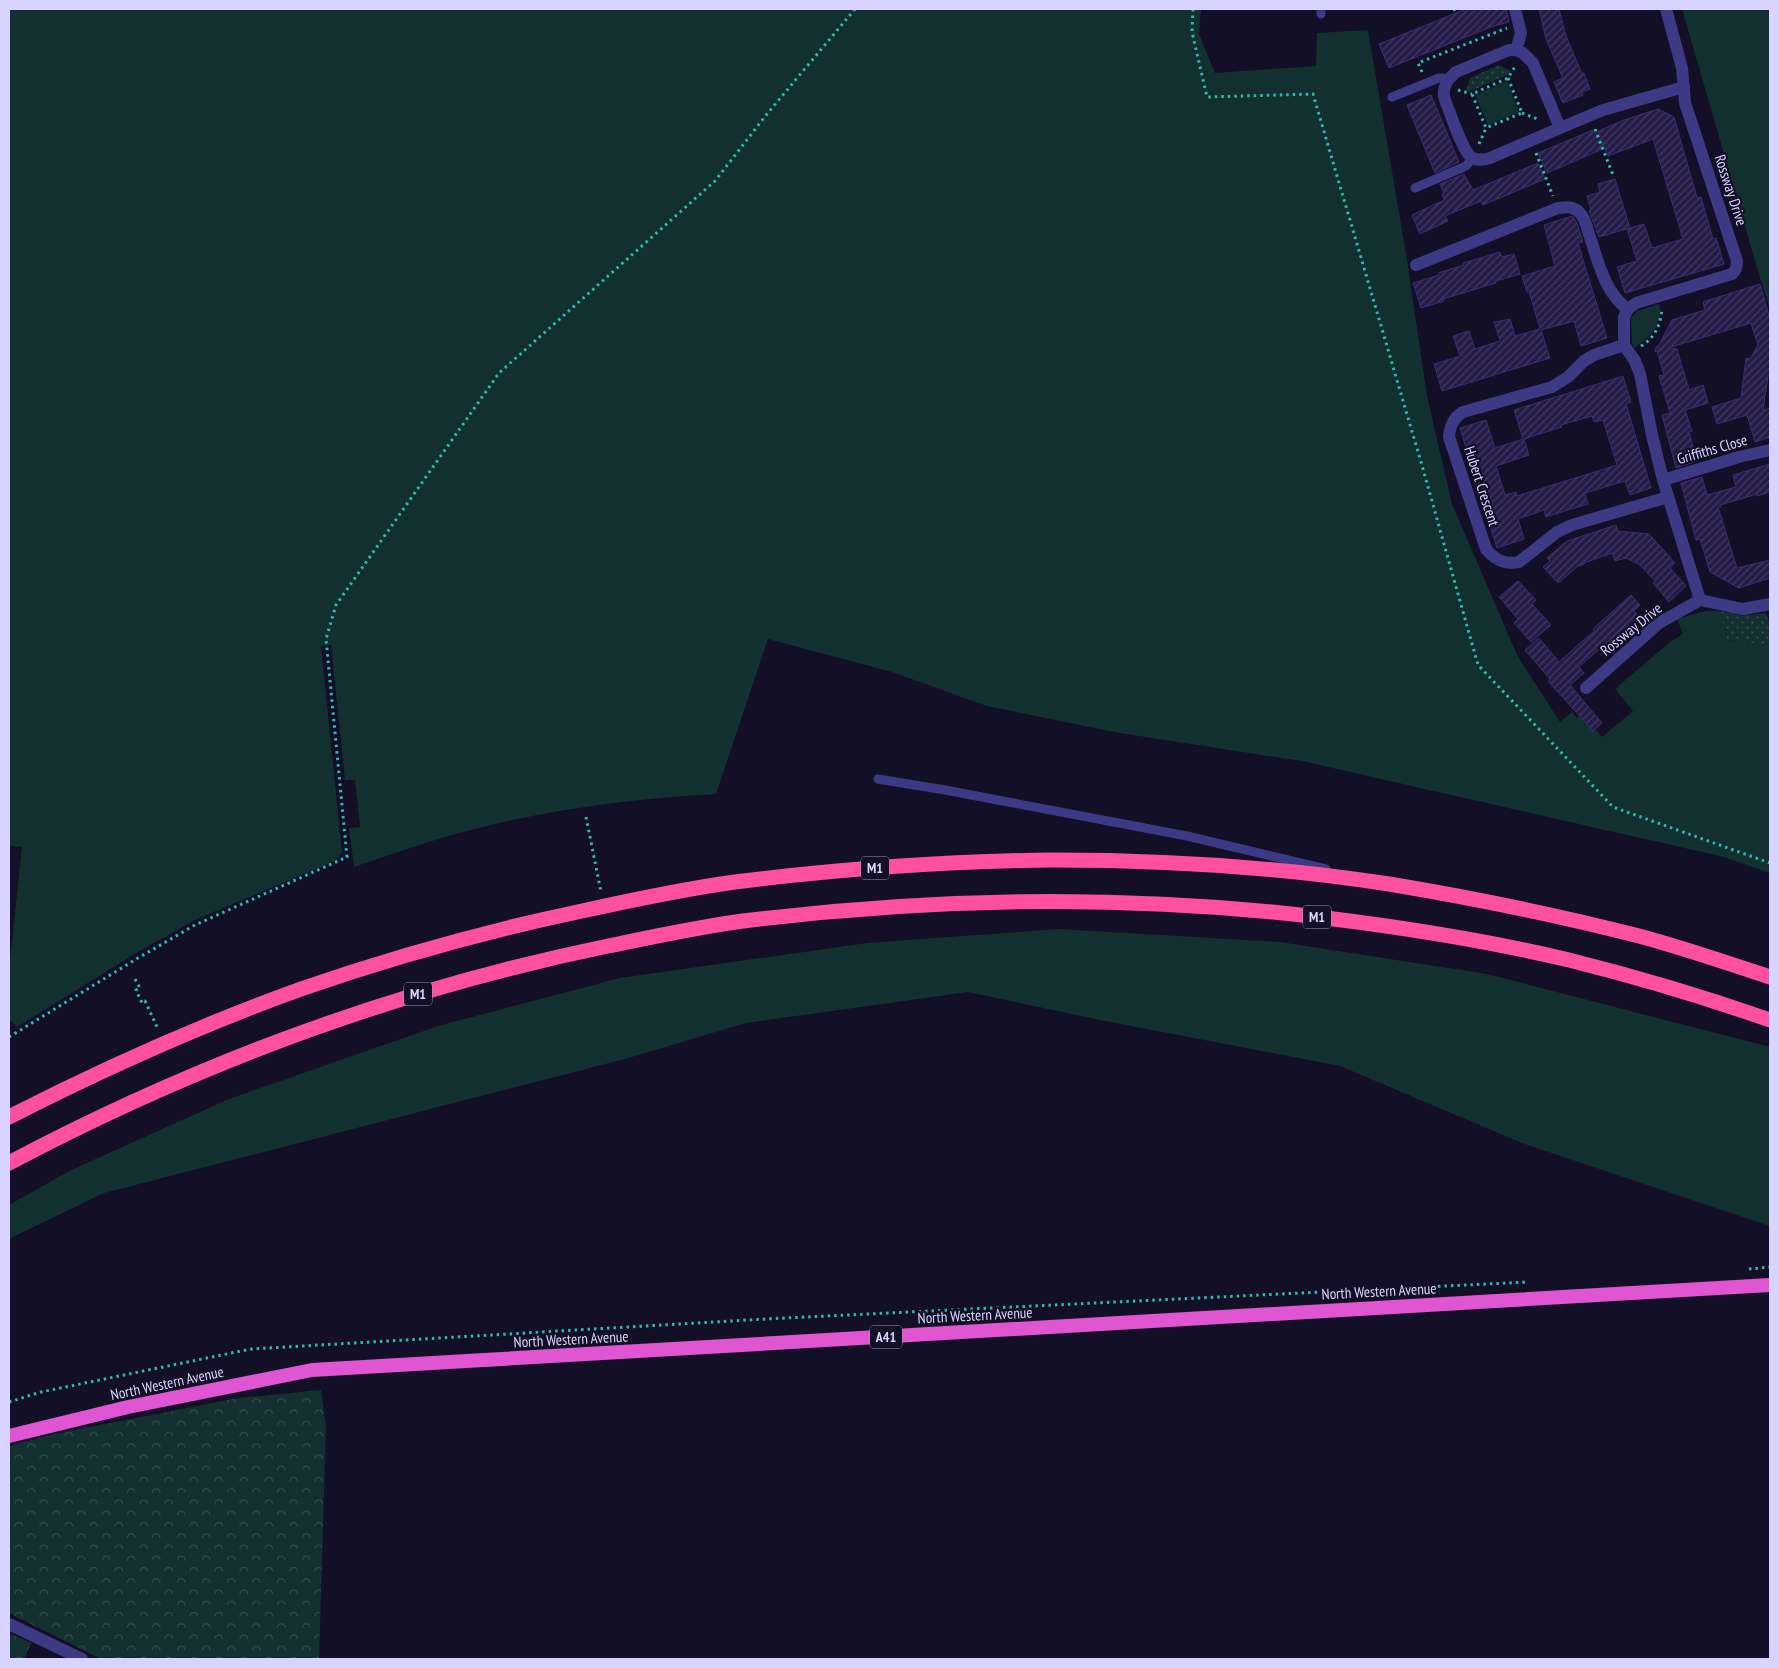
<svg xmlns="http://www.w3.org/2000/svg" width="1779" height="1668" viewBox="0 0 1779 1668" font-family="'PT Sans Narrow',sans-serif">
<style>
.grass{fill:#12302f}
.forest{fill:url(#forest-crowns)}
.park{fill:url(#park-dots)}
.building{fill:url(#building-hatch);stroke:#3b2d73;fill-rule:evenodd}
.lines{fill:none;stroke-linecap:round;stroke-linejoin:round}
.path{stroke:#2fb8b0;stroke-width:3;stroke-dasharray:2.5 4;stroke-linecap:butt}
.service{stroke:#3d3a85;stroke-width:9}
.minor{stroke:#3d3a85;stroke-width:12}
.trunk{stroke:#e055d1;stroke-width:14}
.motorway{stroke:#ff4fa3;stroke-width:15}
.labels{text-anchor:middle;dominant-baseline:central;stroke-width:4.5;stroke-linejoin:round;paint-order:stroke}
.shield{fill:#130f26;stroke:#9e99be;stroke-width:1}
.shield-label{font-size:14px;font-weight:bold;fill:#d9d4ff}
.street-label{font-size:15px;fill:#d9d4ff;stroke:#130f26}
</style>
<defs>
<pattern id="forest-crowns" width="20" height="18" patternUnits="userSpaceOnUse" patternTransform="scale(1.25)"><rect width="20" height="18" fill="#12302f"/><path d="M2 6a3 3 0 1 1 6 0M12 15a3 3 0 1 1 6 0" fill="none" stroke="#344d4e"/></pattern>
<pattern id="park-dots" width="8" height="8" patternUnits="userSpaceOnUse" patternTransform="scale(1.25)"><rect width="8" height="8" fill="#12302f"/><path d="M2 2h.1M6 6h.1" fill="none" stroke="#344d4e" stroke-width="1.8" stroke-linecap="round"/></pattern>
<pattern id="building-hatch" width="6" height="6" patternUnits="userSpaceOnUse" patternTransform="scale(1.25)"><rect width="6" height="6" fill="#241b47"/><path d="M-1 1l2-2M0 6l6-6M5 7l2-2" fill="none" stroke="#433b63"/></pattern>
</defs>
<rect width="100%" height="100%" fill="#130f26"/>
<path class="grass" d="M 9,9 L 1201,9 L 1199,34 L 1215,73 L 1316,66 L 1317,33 L 1368,30 L 1407,260 L 1427,396 L 1452,504 L 1518,657 L 1560,722 L 1572,712 L 1577,718 L 1582,714 L 1602,737 L 1633,711 L 1615,689 L 1670,642 L 1683,634 L 1677,619 L 1705,611 L 1720,611 L 1727,640 L 1770,645 L 1770,873 L 1724,857 L 1302,761 L 1120,733 L 987,706 L 892,672 L 768,639 L 716,794 C 630,799 543,810 459,833 C 424,843 389,855 354,867 L 349,828 L 360,827 L 355,780 L 345,780 L 331,645 L 321,646 L 342,853 L 337,860 L 197,919 L 136,953 L 17,1027 L 9,1020 L 9,970 L 22,847 L 9,846 Z
M 1682,9 L 1770,9 L 1770,309 L 1760,278 Z
M 1507,81 L 1519,112 L 1488,125 L 1475,95 Z
M 1659,304 C 1664,323 1650,338 1634,348 L 1632,342 L 1631,318 L 1637,311 Z
M 1059,929 L 1280,942 L 1487,974 L 1770,1047 L 1770,1226 L 1522,1143 L 1340,1066 L 1105,1021 L 968,992 L 746,1023 L 625,1059 L 104,1193 L 9,1239 L 9,1205 L 69,1171 L 229,1099 L 438,1026 L 620,978 L 867,943 Z"/>
<path class="forest" d="M 321,1390 L 326,1426 L 319,1659 L 101,1659 L 9,1613 L 9,1446 L 54,1434 L 238,1398 Z
M 9,1633 L 31,1643 L 24,1659 L 9,1659 Z"/>
<path class="park" d="M 1499,65 L 1511,71 L 1509,74 L 1469,92 L 1466,91 L 1470,78 Z
M 1720,611 L 1749,615 L 1766,613 L 1770,626 L 1770,645 L 1727,640 Z"/>
<path class="building" d="M 1466,9 L 1506,9 L 1509,22 L 1491,27 L 1389,68 L 1379,44 Z
M 1539,9 L 1559,9 L 1566,36 L 1582,74 L 1584,73 L 1590,89 L 1582,92 L 1583,95 L 1563,103 L 1554,82 L 1563,78 L 1546,39 Z
M 1431,95 L 1459,162 L 1435,173 L 1407,105 Z
M 1658,109 L 1674,117 L 1697,198 L 1701,197 L 1713,239 L 1716,238 L 1724,264 L 1625,293 L 1617,267 L 1637,261 L 1627,229 L 1644,224 L 1652,248 L 1683,239 L 1653,139 L 1608,156 L 1605,148 L 1547,173 L 1538,153 L 1593,130 L 1594,133 L 1621,121 Z
M 1538,163 L 1545,179 L 1483,205 L 1481,201 L 1445,216 L 1448,221 L 1420,234 L 1412,215 L 1444,200 L 1442,194 L 1444,193 L 1440,184 L 1464,174 L 1473,190 Z
M 1615,179 L 1630,228 L 1599,237 L 1589,211 L 1591,211 L 1587,196 L 1600,192 L 1598,184 Z
M 1572,216 L 1577,223 L 1583,242 L 1578,243 L 1607,338 L 1581,346 L 1574,321 L 1541,330 L 1550,358 L 1442,391 L 1434,364 L 1460,356 L 1453,336 L 1469,331 L 1475,349 L 1500,341 L 1494,322 L 1510,319 L 1515,336 L 1540,329 L 1529,291 L 1527,292 L 1522,276 L 1555,266 L 1544,225 Z
M 1500,252 L 1502,257 L 1514,254 L 1520,274 L 1496,281 L 1496,283 L 1443,299 L 1444,301 L 1421,308 L 1413,283 L 1439,275 L 1438,273 L 1464,265 L 1463,263 Z
M 1760,284 L 1770,319 L 1770,375 L 1768,376 L 1763,410 L 1770,408 L 1770,437 L 1755,442 L 1747,415 L 1717,424 L 1712,407 L 1741,398 L 1746,358 L 1750,359 L 1758,345 L 1751,323 L 1668,348 L 1677,349 L 1689,390 L 1703,385 L 1708,403 L 1685,410 L 1692,431 L 1689,432 L 1697,461 L 1676,468 L 1662,415 L 1670,413 L 1659,376 L 1664,375 L 1657,351 L 1655,352 L 1656,347 L 1658,347 L 1672,320 L 1705,310 L 1703,302 Z
M 1623,376 L 1631,402 L 1626,404 L 1651,488 L 1630,495 L 1625,481 L 1585,493 L 1588,504 L 1546,517 L 1544,510 L 1518,519 L 1524,539 L 1497,548 L 1460,428 L 1486,420 L 1495,448 L 1523,439 L 1514,410 ZM 1592,416 L 1594,422 L 1603,420 L 1617,465 L 1517,496 L 1516,492 L 1505,495 L 1496,466 L 1529,455 L 1524,439 L 1562,427 L 1561,425 Z
M 1770,464 L 1770,492 L 1757,496 L 1757,494 L 1720,505 L 1721,507 L 1718,507 L 1737,568 L 1770,560 L 1770,578 L 1739,588 L 1710,572 L 1700,539 L 1696,540 L 1681,483 L 1702,477 L 1707,495 L 1736,487 L 1733,475 Z
M 1616,525 L 1618,531 L 1649,534 L 1675,563 L 1670,568 L 1686,586 L 1669,602 L 1653,583 L 1655,581 L 1640,565 L 1626,558 L 1615,561 L 1612,553 L 1584,563 L 1584,564 L 1577,567 L 1558,583 L 1543,567 L 1550,561 L 1547,558 L 1567,541 Z
M 1518,581 L 1536,600 L 1532,604 L 1551,625 L 1531,642 L 1514,623 L 1518,619 L 1499,597 Z
M 1631,595 L 1640,605 L 1634,611 L 1643,622 L 1610,649 L 1605,644 L 1579,667 L 1584,673 L 1570,685 L 1602,723 L 1593,731 L 1548,681 L 1550,679 L 1525,650 L 1539,638 L 1559,662 L 1594,631 L 1593,629 Z"/>
<g class="lines">
<path class="path" d="M 1193,9 L 1192,32 L 1207,97 L 1313,94 L 1421,462 L 1478,665 L 1613,807 L 1770,863
M 1453,10 L 1456,9
M 1422,72 L 1418,63 L 1507,28
M 1508,78 L 1522,113 L 1486,128 L 1472,94 L 1508,78 L 1516,65
M 1458,90 L 1472,94
M 1522,113 L 1540,120
M 1595,129 L 1613,175
M 1479,144 L 1486,128
M 1536,153 L 1553,196
M 1641,346 C 1655,338 1661,324 1662,308
M 586,817 L 601,892
M 135,979 L 140,988 L 136,990 L 142,1003 L 145,1001 L 158,1029
M 9,1037 L 138,958 L 195,925 L 347,857 L 326,639 L 336,605 L 499,373 L 715,181 L 767,114 L 855,9
M 1749,1269 L 1770,1267
M 9,1402 L 41,1392 L 251,1349 L 765,1319 L 1528,1282"/>
<path class="service" d="M 1321,14 L 1321,9
M 1392,97 L 1439,78 L 1449,78
M 1415,188 L 1466,166 L 1473,158
M 878,779 L 945,790 L 1187,836 L 1326,869"/>
<path class="minor" d="M 1515,9 L 1521,33 L 1516,50
M 1666,9 L 1682,68 L 1685,103 L 1737,261 L 1736,269 L 1732,274 L 1636,303 L 1628,309 L 1624,317 L 1624,345 L 1635,361 L 1640,374 L 1652,435 L 1663,480 L 1700,600 L 1743,609 L 1770,604
M 1509,50 L 1516,50 L 1523,53 L 1533,63 L 1560,128 L 1490,158 C 1483,160 1477,161 1471,157 C 1462,150 1450,112 1445,100 C 1441,88 1447,80 1456,72 Z
M 1560,128 L 1603,110 L 1684,87
M 1416,265 L 1558,208 C 1566,207 1574,206 1580,213 C 1585,218 1587,227 1589,234 C 1598,260 1604,293 1628,309
M 1624,345 L 1594,355 L 1584,361 L 1568,377 L 1552,387 L 1463,412 C 1453,418 1450,426 1449,437 L 1486,549 C 1495,560 1505,565 1519,562 L 1557,532 L 1572,525 L 1668,497
M 1663,480 L 1739,457 L 1770,450
M 1586,688 L 1659,623 L 1700,600
M 9,1624 L 82,1659"/>
<path class="trunk" d="M 9,1436 L 128,1407 L 312,1370 L 1770,1285"/>
<path class="motorway" d="M 9,1117 C 103,1069 201,1025 301,989 C 393,957 487,931 582,911 C 632,900 683,889 735,882 C 840,869 947,861 1053,860 C 1165,860 1278,867 1389,884 C 1473,898 1557,915 1639,936 C 1684,948 1727,963 1770,977
M 9,1163 C 198,1063 398,989 608,946 C 652,937 698,927 743,921 C 937,897 1132,894 1326,918 C 1407,928 1489,941 1569,960 C 1637,977 1704,997 1770,1020"/>
</g>
<g class="labels">
<g class="shield">
<rect x="861" y="856.5" width="28" height="23" rx="4"/>
<rect x="1303" y="905.5" width="28" height="23" rx="4"/>
<rect x="404" y="982.5" width="28" height="23" rx="4"/>
<rect x="870" y="1325.5" width="32" height="23" rx="4"/>
</g>
<g class="shield-label">
<text x="875" y="868">M1</text>
<text x="1317" y="917">M1</text>
<text x="418" y="994">M1</text>
<text x="886" y="1337">A41</text>
</g>
<g class="street-label">
<text transform="translate(1731 190) rotate(72)">Rossway Drive</text>
<text transform="translate(1712 449) rotate(-16)">Griffiths Close</text>
<text transform="translate(1482 486) rotate(72)">Hubert Crescent</text>
<text transform="translate(1631 629) rotate(-39)">Rossway Drive</text>
<text transform="translate(1379 1291) rotate(-3)">North Western Avenue</text>
<text transform="translate(975 1315) rotate(-3)">North Western Avenue</text>
<text transform="translate(571 1339) rotate(-3)">North Western Avenue</text>
<text transform="translate(167 1383) rotate(-12)">North Western Avenue</text>
</g>
</g>
<rect width="1779" height="1668" fill="none" stroke="#d9d4ff" stroke-width="20"/>
</svg>
